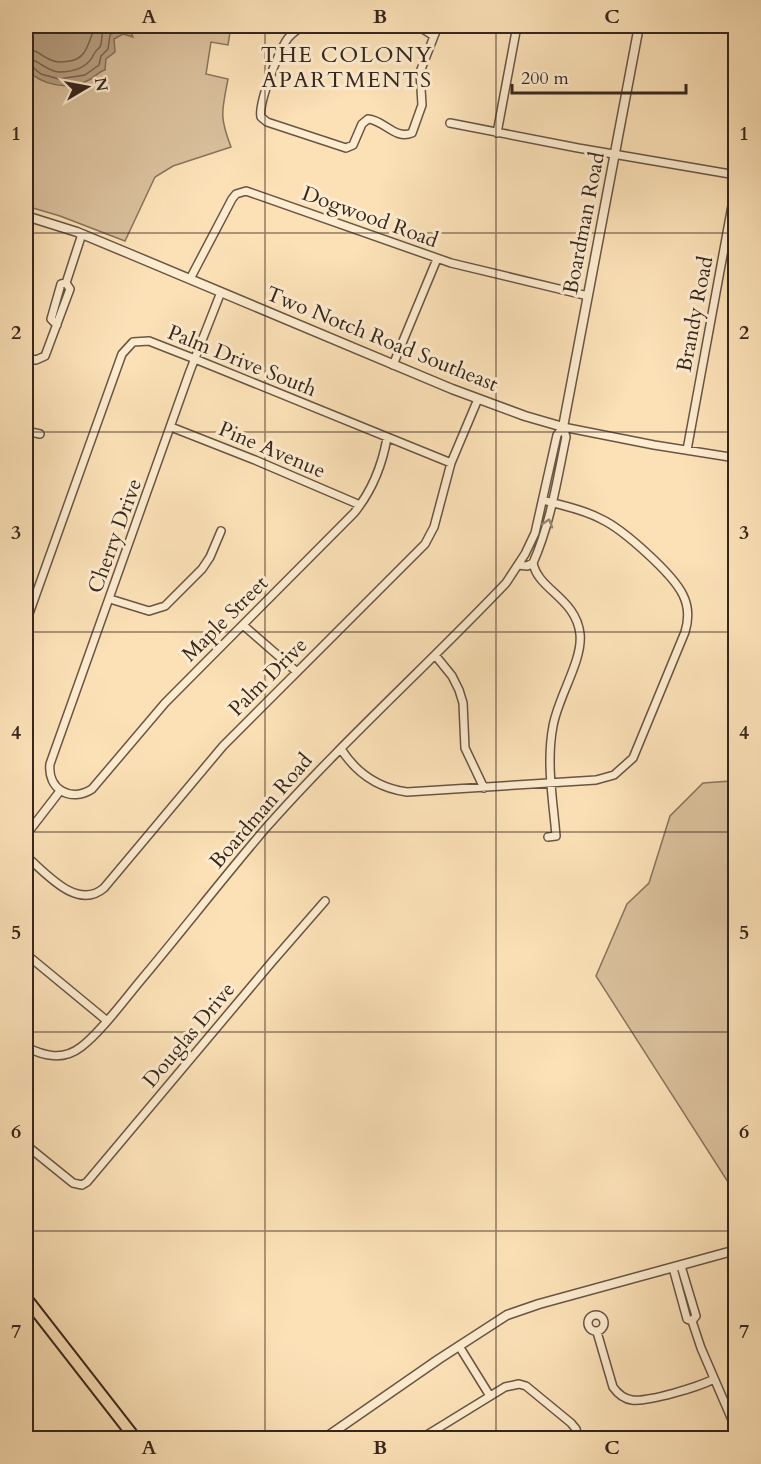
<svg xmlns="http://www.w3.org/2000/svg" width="761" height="1464" viewBox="0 0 761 1464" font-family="Cardo,serif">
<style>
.green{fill:#dac19d;stroke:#88745d;stroke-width:1.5}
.water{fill:#b9a183;stroke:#85705a;stroke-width:1.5}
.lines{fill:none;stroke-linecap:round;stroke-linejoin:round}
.shore{stroke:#786450;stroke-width:1.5}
.minor-casing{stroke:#685544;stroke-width:10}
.tertiary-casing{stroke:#685544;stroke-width:11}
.primary-casing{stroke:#36261d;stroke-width:14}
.minor{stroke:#fdecd0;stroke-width:7}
.tertiary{stroke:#fdecd0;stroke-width:8}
.primary{stroke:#fce1b7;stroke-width:10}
.oneway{stroke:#9a8976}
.grid{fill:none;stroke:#36261d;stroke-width:1.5;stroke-opacity:0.55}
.labels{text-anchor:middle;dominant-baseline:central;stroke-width:6;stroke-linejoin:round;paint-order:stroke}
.street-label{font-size:21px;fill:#36261d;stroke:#fdecd0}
.neighbourhood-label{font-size:22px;letter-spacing:1.5px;fill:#36261d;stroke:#fdecd0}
.neatline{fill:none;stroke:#36261d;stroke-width:2}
.grid-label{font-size:20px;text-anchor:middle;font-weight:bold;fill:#36261d}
</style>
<rect width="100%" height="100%" fill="#fce1b7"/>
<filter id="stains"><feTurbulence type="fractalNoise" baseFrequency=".00333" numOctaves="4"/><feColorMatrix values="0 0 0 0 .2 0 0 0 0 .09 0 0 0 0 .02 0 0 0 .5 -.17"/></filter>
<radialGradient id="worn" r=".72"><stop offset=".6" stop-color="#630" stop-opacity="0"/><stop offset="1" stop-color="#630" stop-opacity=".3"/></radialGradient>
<path class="green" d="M 26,26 L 231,26 L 228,45 L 211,42 L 206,74 L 228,79 C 222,111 219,116 231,147 L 173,166 L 155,177 L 125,241 L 60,216 L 26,206 Z
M 735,777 L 735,1193 L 596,976 L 627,904 L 649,883 L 670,816 L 703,783 L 731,781 Z"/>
<path class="water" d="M 26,26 L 128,26 L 133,37 L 123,34 L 114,39 L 115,52 L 106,59 L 105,70 C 98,72 95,77 89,80 C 68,91 41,85 26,69 Z"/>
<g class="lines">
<path class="shore" d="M 26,49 C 37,49 41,56 51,60 C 58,63 63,62 70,61 C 89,58 88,39 96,26
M 26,58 C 38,59 46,71 59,72 C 75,72 88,67 94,54 C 95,51 98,49 100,47 C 104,39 98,36 108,26
M 26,65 L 31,66 L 41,74 L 59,79 L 85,75 L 99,65 L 101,56 L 108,49 L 110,35 L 123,26"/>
<g class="minor-casing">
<path id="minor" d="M 303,26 C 297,30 290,34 286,41 C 278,54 258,103 261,117 L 267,122 L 346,148 L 353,145 L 362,124 L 368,119 C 384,120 395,140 412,133 L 422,105 L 420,72 L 438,26
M 418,26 L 434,36
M 450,123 L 578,148 L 736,175
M 497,133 L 517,26
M 190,279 L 232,199 L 236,194 L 246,191 L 451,263 L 588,296
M 221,292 L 190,371 L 50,764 C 47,789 71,803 92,789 L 165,703 L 354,513 C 372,491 382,466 387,438
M 57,325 L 51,319 L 61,284 L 66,283
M 26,358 L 36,360 L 45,356 L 70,289 L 66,283 L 82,234
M 393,365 L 437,259
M 171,427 L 255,460 L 360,505
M 563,427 L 654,445 L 736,458
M 26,431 L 40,434
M 687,450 L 736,184
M 533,563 C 538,590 576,598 580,634 C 583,660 558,697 553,726 C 546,762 553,800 556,836 L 548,837
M 518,565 L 527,566 L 533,563 C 551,522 557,480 566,437 L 563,427
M 110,599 L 149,611 L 165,606 L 202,569 L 210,557 L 221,531
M 26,622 L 122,354 L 133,342 L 149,341 L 195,359 L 451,463
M 243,625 L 297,672
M 435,655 L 452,676 L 459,690 L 463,703 L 465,748 L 484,788
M 341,749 C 357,774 378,788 407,792 L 596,780 L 614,775 L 633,758 L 685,632 C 689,619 689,607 683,595 C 673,574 623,529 601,519 C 583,509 563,506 543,500
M 26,835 L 60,791
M 26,856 C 46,873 77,911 104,888 L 223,746 L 425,544 L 434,527 L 451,463 L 478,399
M 26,954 L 106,1020
M 26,1047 C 44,1056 63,1061 81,1047 C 101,1032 125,999 141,980 C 183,930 223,878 265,829 C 341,743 427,666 506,583 L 525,554 L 535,533 L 557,435 L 563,427
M 26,1145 L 73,1183 L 82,1185 L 87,1182 L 271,963 L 325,901
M 673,1268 L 687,1319 L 692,1321 L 696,1316 L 681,1266
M588 1323a8 8 0 1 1 16 0a8 8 0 1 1-16 0Z
M 692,1321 L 701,1348 L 736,1429
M 597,1332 L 613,1387 C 618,1394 624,1399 632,1400 C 649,1402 698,1387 714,1379
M 459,1346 L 490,1396
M 422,1438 L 505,1387 L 519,1384 L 526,1386 L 571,1423 L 576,1429 L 578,1438"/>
</g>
<g class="tertiary-casing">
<path id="tertiary" d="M 26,216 L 77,232 L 130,254 L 452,389 L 525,416 L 563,427 L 639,26
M 325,1438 L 439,1359 L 507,1315 L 539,1304 L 736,1250"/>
</g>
<g class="primary-casing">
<path id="primary" d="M 26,1298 L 135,1438"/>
</g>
<use href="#minor" class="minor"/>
<use href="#tertiary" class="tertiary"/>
<use href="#primary" class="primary"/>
</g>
<defs><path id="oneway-chevron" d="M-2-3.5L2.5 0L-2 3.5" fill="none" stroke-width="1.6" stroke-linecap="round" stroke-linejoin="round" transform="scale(1.5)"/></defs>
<use class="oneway" href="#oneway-chevron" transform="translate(548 523) rotate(-73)"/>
<path class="grid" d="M 265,26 L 265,1438M 496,26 L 496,1438M 26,233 L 736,233M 26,432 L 736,432M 26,632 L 736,632M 26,832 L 736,832M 26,1032 L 736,1032M 26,1231 L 736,1231"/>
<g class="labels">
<g class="street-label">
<text transform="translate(370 217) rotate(20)">Dogwood Road</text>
<text transform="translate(584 223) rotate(-79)">Boardman Road</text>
<text transform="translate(695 314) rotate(-79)">Brandy Road</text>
<text transform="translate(382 339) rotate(22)">Two Notch Road Southeast</text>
<text transform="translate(242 361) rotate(22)">Palm Drive South</text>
<text transform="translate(272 450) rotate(23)">Pine Avenue</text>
<text transform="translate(115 536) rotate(-70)">Cherry Drive</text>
<text transform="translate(225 619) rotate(-45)">Maple Street</text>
<text transform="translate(268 677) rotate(-45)">Palm Drive</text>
<text transform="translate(261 811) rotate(-49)">Boardman Road</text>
<text transform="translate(189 1035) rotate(-50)">Douglas Drive</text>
</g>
<g class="neighbourhood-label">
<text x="347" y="55">THE COLONY<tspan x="347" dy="25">APARTMENTS</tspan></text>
</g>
</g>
<rect width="761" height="1464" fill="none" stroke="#fce1b7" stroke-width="66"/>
<g transform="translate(87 87) rotate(80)" stroke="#fdecd0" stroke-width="4.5" paint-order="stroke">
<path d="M0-4.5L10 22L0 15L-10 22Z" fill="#36261d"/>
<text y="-9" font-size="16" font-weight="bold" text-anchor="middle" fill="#36261d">N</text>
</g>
<path d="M512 84v9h174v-9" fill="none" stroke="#36261d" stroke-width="3"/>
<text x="521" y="84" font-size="18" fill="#36261d" stroke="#fdecd0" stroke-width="4.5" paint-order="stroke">200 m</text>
<rect x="33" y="33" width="695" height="1398" class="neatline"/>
<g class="grid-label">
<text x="149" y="23">A</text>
<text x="380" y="23">B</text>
<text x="612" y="23">C</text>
<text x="16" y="140">1</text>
<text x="744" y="140">1</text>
<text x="16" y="339">2</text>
<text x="744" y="339">2</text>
<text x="16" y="539">3</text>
<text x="744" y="539">3</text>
<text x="16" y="739">4</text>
<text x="744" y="739">4</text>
<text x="16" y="939">5</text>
<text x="744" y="939">5</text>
<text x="16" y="1138">6</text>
<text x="744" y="1138">6</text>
<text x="16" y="1338">7</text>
<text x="744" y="1338">7</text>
<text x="149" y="1454">A</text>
<text x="380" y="1454">B</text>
<text x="612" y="1454">C</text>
</g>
<rect width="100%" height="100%" filter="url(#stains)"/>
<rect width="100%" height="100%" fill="url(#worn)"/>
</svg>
